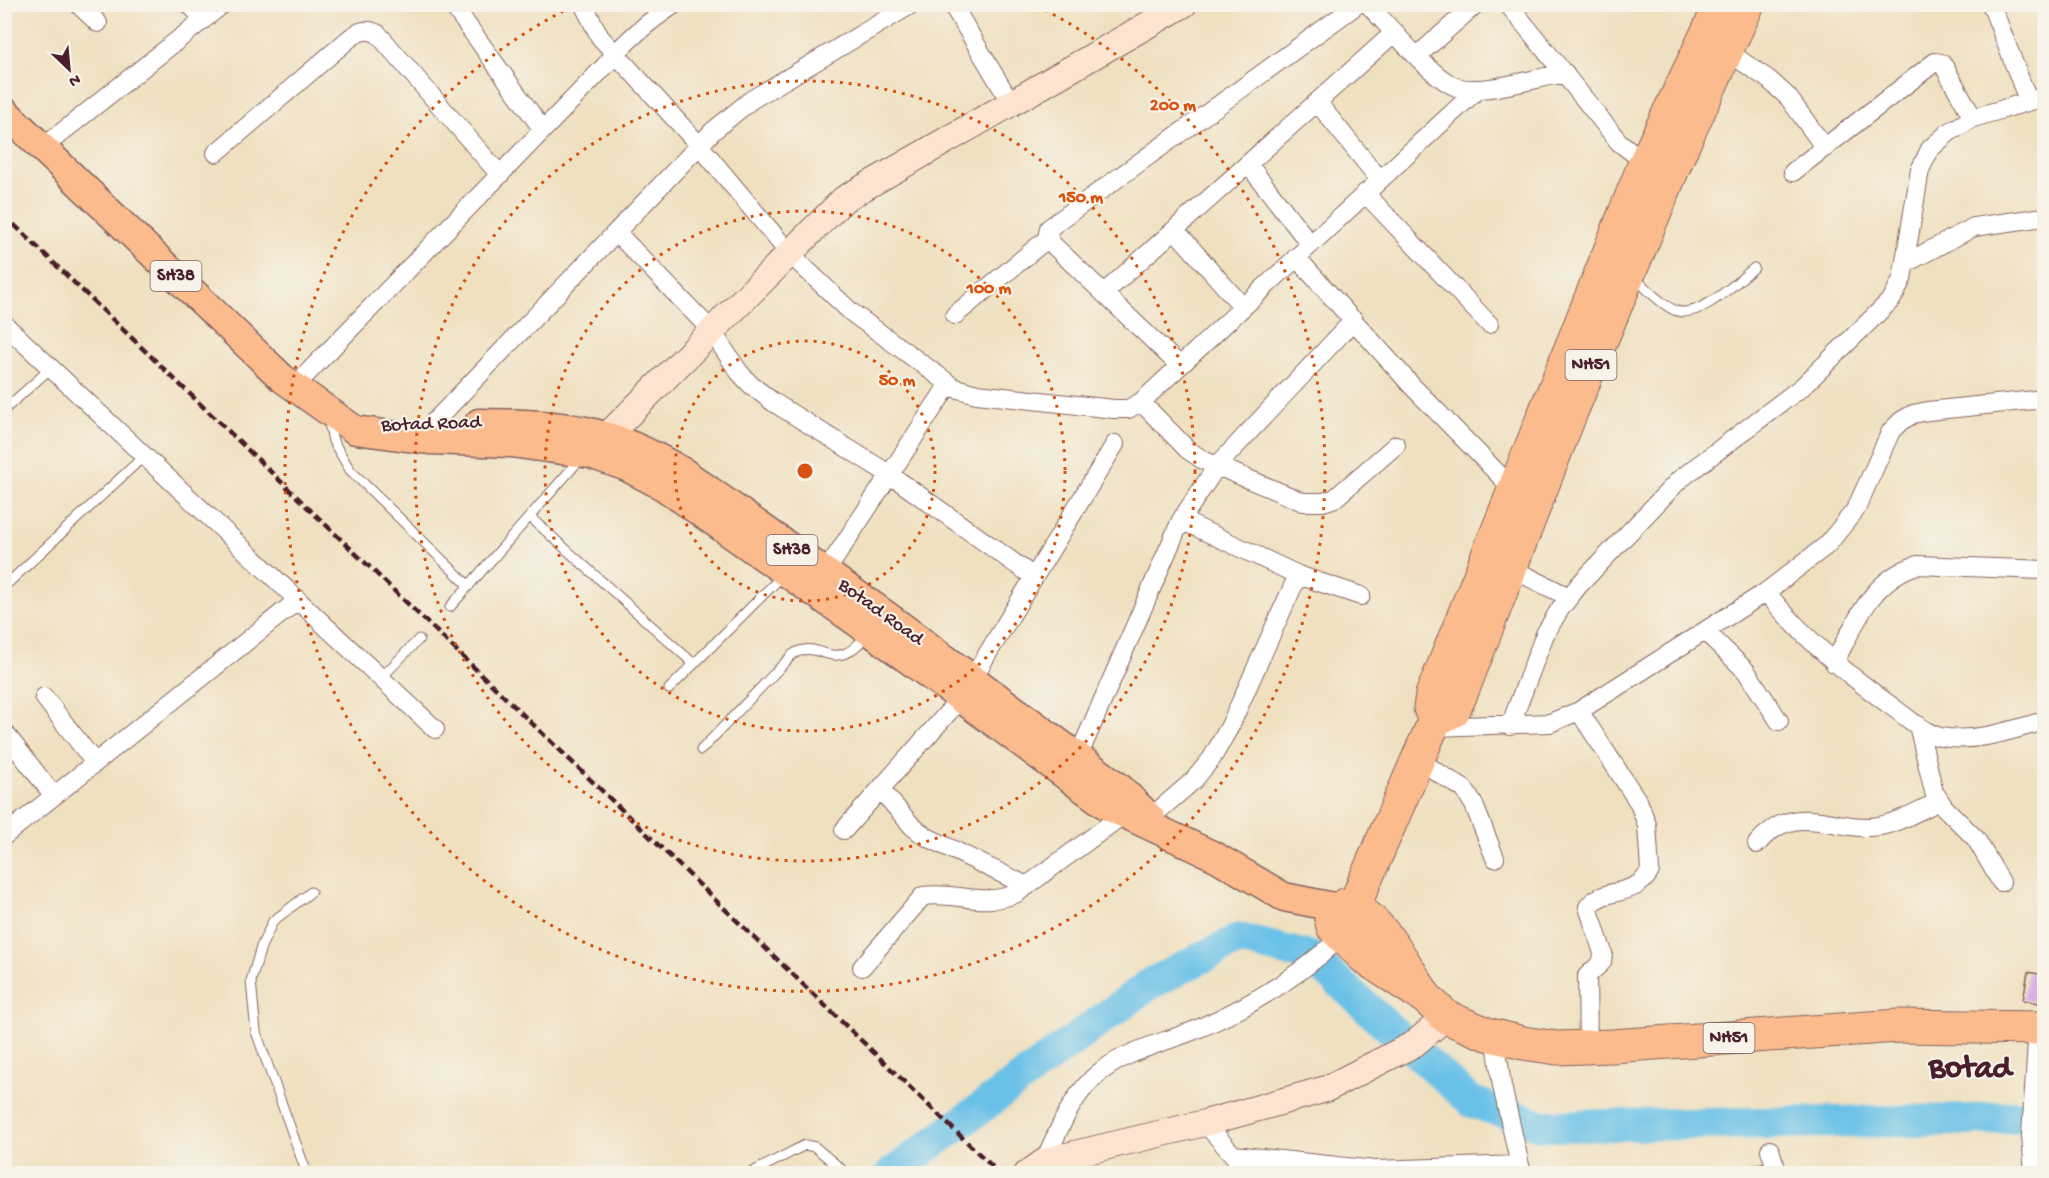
<svg xmlns="http://www.w3.org/2000/svg" width="2049" height="1178" viewBox="0 0 2049 1178" font-family="'Gochi Hand',sans-serif">
<style>
.lines{fill:none;stroke-linecap:round;stroke-linejoin:round}
.river{stroke:#6ac1e7;stroke-width:32}
.building{fill:#dcaee7}
.lane-casing{stroke:#84635f;stroke-width:11}
.street-casing{stroke:#84635f;stroke-width:20}
.secondary-casing{stroke:#84635f;stroke-width:28}
.primary-casing{stroke:#84635f;stroke-width:31}
.highway-casing{stroke:#84635f;stroke-width:35}
.lane{stroke:#fff;stroke-width:9}
.street{stroke:#fff;stroke-width:18}
.secondary{stroke:#fde4d1;stroke-width:26}
.primary{stroke:#fbbb8d;stroke-width:28}
.highway{stroke:#fbbb8d;stroke-width:33}
.rail{stroke:#4a1f2b;stroke-width:4.5;stroke-dasharray:9 4.5;stroke-linecap:butt}
.ring{fill:none;stroke:#d8530f;stroke-width:3;stroke-dasharray:3 6}
.labels{text-anchor:middle;dominant-baseline:central;stroke-width:4.5;stroke-linejoin:round;paint-order:stroke}
.shield{fill:#f7f3e8;stroke:#7e5f64;stroke-width:1.5}
.shield-label{font-size:18px;font-weight:bold;fill:#4a1f2b}
.street-label{font-size:20px;fill:#4a1f2b;stroke:#f7f3e8}
.town-label{font-size:32px;font-weight:bold;fill:#4a1f2b;stroke:#f7f3e8}
.centre{fill:#d8530f;stroke:#f7f3e8;stroke-width:3}
.ring-label{font-size:18px;text-anchor:middle;font-weight:bold;fill:#d8530f;stroke:#f7f3e8;stroke-width:4.5;stroke-linejoin:round;paint-order:stroke}
</style>
<rect width="100%" height="100%" fill="#f7f3e8"/>
<filter id="ink" filterUnits="userSpaceOnUse"><feTurbulence type="fractalNoise" baseFrequency=".0167" numOctaves="2"/><feDisplacementMap in="SourceGraphic" scale="12" xChannelSelector="R" yChannelSelector="G"/><feConvolveMatrix kernelMatrix="1 2 1 2 8 2 1 2 1" color-interpolation-filters="sRGB"/></filter>
<filter id="wash" filterUnits="userSpaceOnUse"><feTurbulence type="fractalNoise" baseFrequency=".008" numOctaves="4" result="noise"/><feDisplacementMap in="SourceGraphic" scale="24" xChannelSelector="R" yChannelSelector="G"/><feGaussianBlur stdDeviation="1.35" result="paint"/><feColorMatrix in="noise" values="0 0 0 0 0 0 0 0 0 0 0 0 0 0 0 0 0 1.4 0 .05"/><feComposite in="paint" operator="in"/></filter>
<g filter="url(#wash)">
<rect width="100%" height="100%" fill="#efe0c0"/>
<g class="lines">
<path class="river" d="M 891,1174 L 1150,984 L 1239,939 L 1311,957 L 1470,1101 L 1543,1126 L 1971,1120 L 2044,1114"/>
</g>
<g id="blocks">
<path class="building" d="M 2028,972 L 2044,975 L 2044,1004 L 2023,1000 Z"/>
</g>
</g>
<g filter="url(#ink)">
<use href="#blocks" fill-opacity="0" stroke="#84635f" stroke-width="1.5"/>
<g class="lines">
<g class="lane-casing">
<path id="lane" d="M 1633,277 C 1646,287 1660,304 1674,310 C 1698,321 1736,282 1754,268
M 4,410 L 51,368
M 328,419 L 333,441 L 350,470 L 469,586
M 530,517 L 694,664
M 6,585 L 144,456
M 450,607 L 582,457
M 381,678 L 419,639
M 669,689 L 784,574
M 701,750 L 792,655 C 814,640 826,662 846,653 C 854,650 862,640 868,635
M 307,1174 L 256,1032 L 251,981 L 261,947 L 273,921 L 311,892
M 749,1174 L 805,1145 L 815,1147 L 847,1174"/>
</g>
<g class="street-casing">
<path id="street" d="M 78,4 L 98,23
M 189,4 L 204,19
M 452,4 L 543,130
M 583,4 L 600,37 L 699,145 L 789,253 L 851,312 L 955,388 L 977,394 L 1114,409 L 1128,409 L 1141,402 L 1478,89
M 952,4 L 1011,103
M 1368,4 C 1387,24 1436,84 1460,88 C 1489,93 1535,78 1565,73
M 1508,4 L 1619,142 L 1651,167
M 1991,4 L 2028,100
M 1725,50 L 1768,79 L 1788,97 L 1825,148
M 1417,56 L 1476,4
M 1317,102 L 1380,180
M 42,148 L 223,4
M 216,153 L 350,38 C 360,31 366,28 378,34 L 500,175
M 1248,164 L 1310,244
M 1793,172 L 1935,62 L 1941,63 L 1945,68 L 1973,118
M 1365,193 L 1489,324
M 1175,230 L 1242,306
M 616,232 L 711,330 L 739,372 L 751,385 L 773,402 L 889,474 L 1034,577
M 1296,257 L 1413,387 L 1518,494
M 1906,263 L 1974,227 L 2044,217
M 1104,293 L 1395,32
M 955,315 L 1048,238
M 4,324 L 435,729
M 1179,365 L 1050,242 L 1048,233 L 1049,228 L 1358,4
M 294,387 L 605,66 C 626,40 647,22 675,4
M 1141,402 L 1188,450 L 1203,460 L 1303,502 L 1323,502 L 1335,498 L 1396,445
M 434,422 L 713,131 L 751,100 L 912,4
M 1181,520 L 1298,575 L 1361,596
M 1512,569 L 1569,597
M 825,573 L 949,384
M 1766,592 C 1805,640 1848,675 1898,711 C 1910,720 1926,734 1941,737 C 1976,743 2011,730 2044,721
M 1705,631 L 1746,671 L 1779,721
M 1834,663 C 1856,623 1870,580 1917,565 L 2044,570
M 44,697 L 95,763
M 1579,711 L 1639,803 L 1647,825 L 1650,871 C 1635,899 1603,886 1588,907 L 1603,953 L 1602,962 L 1587,976 L 1588,1046
M 1918,725 L 1934,792 L 1944,807 L 1976,839 L 2001,882
M 1510,726 L 1545,634 L 1560,609 L 1579,585 L 1679,480 L 1802,387 L 1892,299 L 1902,279 L 1920,170 L 1930,149 L 1948,133 L 1973,118 L 2044,97
M 1434,727 L 1550,723 L 1579,711 L 1766,592 L 1827,545 L 1856,509 L 1891,431 L 1901,421 L 1913,414 L 1928,411 L 2044,399
M 4,732 L 54,796
M 1078,757 L 1181,520 L 1217,466 L 1354,320
M 1418,760 L 1464,789 L 1474,805 L 1495,858
M 881,790 L 912,826 L 925,836 L 1027,886
M 1150,818 L 1194,780 L 1212,758 L 1230,726 L 1298,575
M 844,830 L 960,699 L 1115,444
M 4,836 L 298,600
M 1757,844 C 1796,798 1833,833 1879,826 C 1899,823 1921,809 1940,801
M 862,967 L 923,896 C 956,891 984,908 1017,893 L 1124,814
M 1495,1035 L 1502,1086 L 1522,1174
M 1205,1123 L 1250,1174
M 1770,1150 L 1778,1174
M 1234,1155 L 1375,1170 L 1520,1165
M 1044,1162 C 1057,1134 1069,1102 1092,1079 C 1122,1051 1158,1045 1195,1030 C 1250,1007 1297,978 1341,937
M 1756,1174 L 1777,1169
M 2034,1174 L 2031,1135 L 2038,1028"/>
</g>
<g class="secondary-casing">
<path id="secondary" d="M 592,451 L 844,199 L 1184,4
M 1027,1174 L 1044,1162 L 1062,1157 L 1205,1123 L 1326,1089 L 1414,1044 L 1446,1017"/>
</g>
<g class="primary-casing">
<path id="primary" d="M 4,111 L 282,378 L 355,430 L 429,440 L 511,443 L 590,454 L 627,467 L 663,486 L 871,632 L 1106,805 L 1216,857 L 1284,897 L 1339,908
M 479,423 C 565,424 608,427 683,472 L 887,616 L 1120,788 L 1151,819"/>
</g>
<g class="highway-casing">
<path id="highway" d="M 1435,720 L 1453,711 L 1461,694 L 1571,412 L 1682,147 L 1748,4
M 1354,906 L 1435,720 L 1430,708 L 1432,695 L 1645,163 L 1721,4
M 1426,998 C 1409,972 1377,910 1345,905 L 1333,912 L 1331,918 L 1333,927 L 1365,958 L 1426,998 L 1446,1017 L 1487,1034 L 1523,1043 L 1557,1048 L 1612,1046 L 1898,1026 L 2044,1028"/>
</g>
<use href="#lane" class="lane"/>
<use href="#street" class="street"/>
<use href="#secondary" class="secondary"/>
<use href="#primary" class="primary"/>
<use href="#highway" class="highway"/>
<path class="rail" d="M 4,215 L 1000,1174"/>
</g>
</g>
<g class="ring">
<circle cx="805" cy="471" r="130"/>
<circle cx="805" cy="471" r="260"/>
<circle cx="805" cy="471" r="390"/>
<path d="M1037 6A520 520 0 1 1 573 6"/>
</g>
<g class="labels">
<g class="shield">
<rect x="150.5" y="261" width="51" height="30" rx="4.5"/>
<rect x="1565.5" y="350" width="51" height="30" rx="4.5"/>
<rect x="766.5" y="535" width="51" height="30" rx="4.5"/>
<rect x="1703.5" y="1023" width="51" height="30" rx="4.5"/>
</g>
<g class="shield-label">
<text x="176" y="276">SH38</text>
<text x="1591" y="365">NH51</text>
<text x="792" y="550">SH38</text>
<text x="1729" y="1038">NH51</text>
</g>
<g class="street-label">
<text transform="translate(431 425) rotate(-2)">Botad Road</text>
<text transform="translate(880 613) rotate(36)">Botad Road</text>
</g>
<g class="town-label">
<text x="1970" y="1070">Botad</text>
</g>
</g>
<circle cx="805" cy="471" r="9" class="centre"/>
<g class="ring-label">
<text x="1173" y="110">200 m</text>
<text x="1081" y="202">150 m</text>
<text x="989" y="293">100 m</text>
<text x="897" y="385">50 m</text>
</g>
<rect width="2049" height="1178" fill="none" stroke="#f7f3e8" stroke-width="24"/>
<g transform="translate(69 69) rotate(154)" stroke="#f7f3e8" stroke-width="4.5" paint-order="stroke">
<path d="M0-4.5L10 22L0 15L-10 22Z" fill="#4a1f2b"/>
<text y="-9" font-size="16" font-weight="bold" text-anchor="middle" fill="#4a1f2b">N</text>
</g>
</svg>
